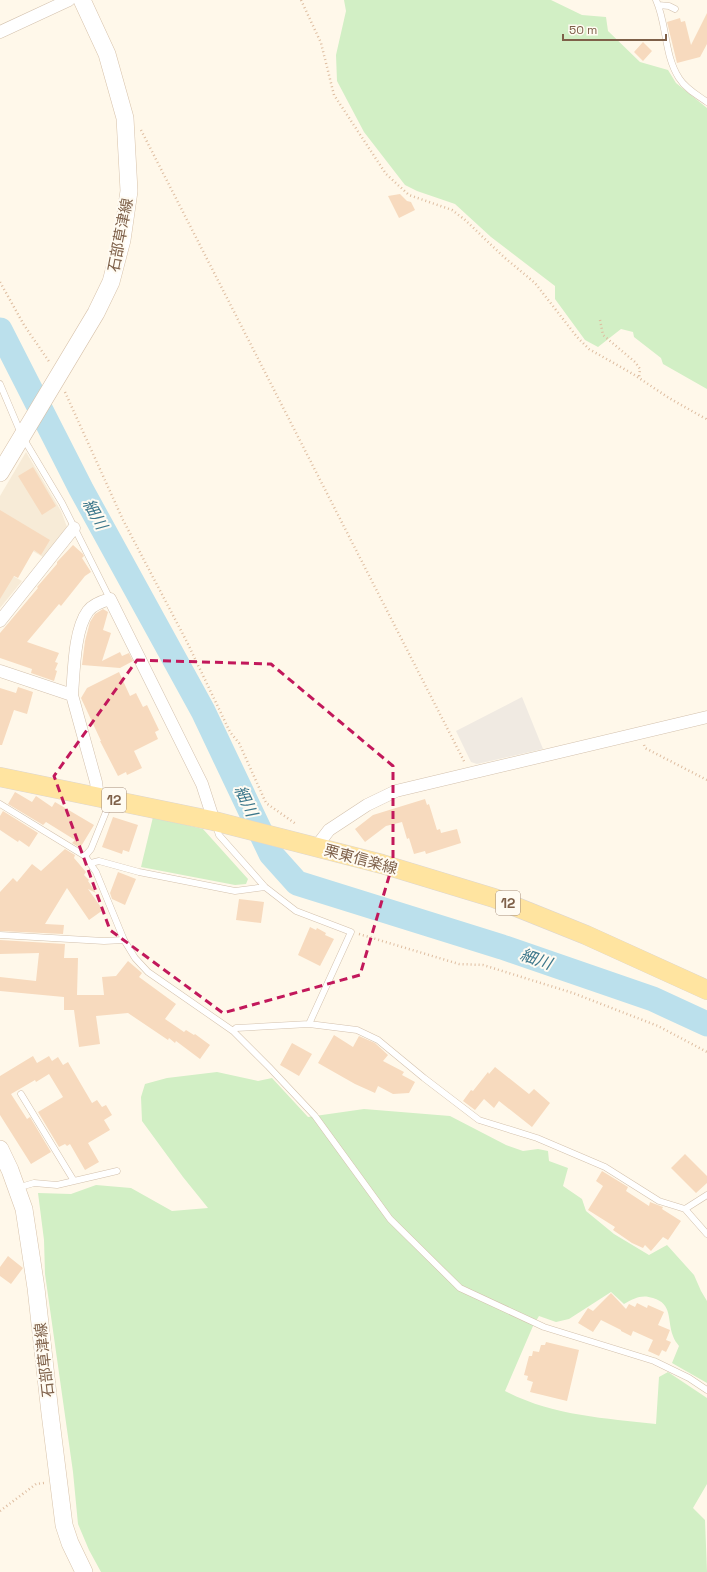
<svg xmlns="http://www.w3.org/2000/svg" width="707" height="1572" viewBox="0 0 707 1572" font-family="'Space Grotesk','Noto Sans JP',sans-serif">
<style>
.residential{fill:#f7ebd7}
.industrial{fill:#f0eae2}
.green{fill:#d2efc5}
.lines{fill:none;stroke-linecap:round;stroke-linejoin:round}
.river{stroke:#bbe0ec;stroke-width:25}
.building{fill:#f7dabe}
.lane-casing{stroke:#d3c1ad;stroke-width:7}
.street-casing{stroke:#d3c1ad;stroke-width:13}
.secondary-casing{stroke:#d7c2aa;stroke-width:18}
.primary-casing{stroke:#ddd6d0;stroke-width:20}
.path{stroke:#debda0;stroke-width:2.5;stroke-dasharray:1 3;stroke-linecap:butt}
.lane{stroke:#fff;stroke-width:6}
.street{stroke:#fff;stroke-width:12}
.secondary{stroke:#fff;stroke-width:17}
.primary{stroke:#ffe4a0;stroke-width:19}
.marked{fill:none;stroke:#c2185b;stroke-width:3;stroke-dasharray:8 5;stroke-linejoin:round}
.labels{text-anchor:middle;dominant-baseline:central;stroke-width:4;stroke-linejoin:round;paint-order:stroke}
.shield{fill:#fffbf2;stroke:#a58e7c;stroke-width:1}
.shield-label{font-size:14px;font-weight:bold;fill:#7e6049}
.street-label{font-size:15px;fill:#7e6049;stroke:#fffbf2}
.water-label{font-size:16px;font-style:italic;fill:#3c778b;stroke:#fffbf2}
</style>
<rect width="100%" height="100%" fill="#fff8ea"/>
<path class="residential" d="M 26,452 L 61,511 L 67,527 L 43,557 L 0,532 L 0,496 Z
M 0,569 L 22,581 L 0,608 Z"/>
<path class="industrial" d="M 522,697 L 543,749 L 477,764 L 471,762 L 456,731 Z"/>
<path class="green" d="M 344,0 L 551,0 L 582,15 L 606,17 L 608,31 L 640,62 L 668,70 L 676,83 L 707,108 L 707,389 L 663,364 L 661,358 L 634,337 L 633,332 L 621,329 L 598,347 L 585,340 L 555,299 L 555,286 L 491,237 L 455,204 L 417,191 L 405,185 L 364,132 L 337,81 L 336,55 L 346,11 Z
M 153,817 L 203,829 L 248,879 L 246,884 L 235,885 L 141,867 Z
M 217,1072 L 258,1081 L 272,1078 L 308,1117 L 364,1109 L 450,1116 L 506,1145 L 523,1151 L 538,1149 L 548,1151 L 549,1161 L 568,1168 L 563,1186 L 582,1199 L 586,1211 L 614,1234 L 649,1255 L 667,1245 L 694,1275 L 701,1291 L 707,1301 L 707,1383 L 672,1363 L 679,1346 C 677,1343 674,1340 673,1336 C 667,1320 673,1304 653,1298 C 642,1294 634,1298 624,1304 L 611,1292 L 569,1319 L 556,1322 L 539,1316 L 533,1326 L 505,1391 C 553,1416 604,1418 656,1424 L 659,1377 L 668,1372 L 707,1398 L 707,1484 L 693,1508 L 705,1520 L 707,1572 L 101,1572 L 89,1550 L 78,1524 L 73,1472 L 45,1274 L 44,1240 L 38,1193 L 71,1194 L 96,1185 L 131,1188 L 172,1211 L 208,1208 L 183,1177 L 142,1121 L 141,1097 L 145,1084 L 167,1078 Z"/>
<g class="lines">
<path class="river" d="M 0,330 L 81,489 L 203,711 L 271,854 L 297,883 L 502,947 L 653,999 L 707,1024"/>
</g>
<path class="building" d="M 707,13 L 707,44 L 700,57 L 677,63 L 667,22 L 680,18 L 681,22 L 685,21 L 691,45 Z
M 643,42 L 652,51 L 643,61 L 634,52 Z
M 400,194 L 407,201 L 411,202 L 415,210 L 399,218 L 388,196 Z
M 33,467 L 56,506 L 42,515 L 18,476 Z
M 0,510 L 50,540 L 41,555 L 34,550 L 18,578 L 14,576 L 0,599 Z
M 73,545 L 83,554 L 84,556 L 82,558 L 91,572 L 85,576 L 61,606 L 59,604 L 27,642 L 59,653 L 55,662 L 58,663 L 55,670 L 57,671 L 54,681 L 31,673 L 32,669 L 0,658 L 0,633 L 38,588 L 37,587 L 57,564 L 57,562 Z
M 103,609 L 108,612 L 103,630 L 111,633 L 102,661 L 120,652 L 122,656 L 129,653 L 133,661 L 120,668 L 82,665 L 85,641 L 90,622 L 95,614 Z
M 119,672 L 130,696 L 136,693 L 143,707 L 147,705 L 159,730 L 155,732 L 158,739 L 134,751 L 142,768 L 127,775 L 126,772 L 118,776 L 100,741 L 101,741 L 81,698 L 87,688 Z
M 18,687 L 33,692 L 27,714 L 14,710 L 2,745 L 0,745 L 0,688 L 16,693 Z
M 15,792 L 32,802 L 36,796 L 52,807 L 55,802 L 94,825 L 80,848 L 72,843 L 75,840 L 46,822 L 43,825 L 8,804 Z
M 425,799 L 427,805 L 429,804 L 437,830 L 440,829 L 441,833 L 457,829 L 461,843 L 426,854 L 425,851 L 414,854 L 409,838 L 407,839 L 402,822 L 386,826 L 365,842 L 355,829 L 373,815 Z
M 3,811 L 38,833 L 29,847 L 19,840 L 18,842 L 0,830 L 0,816 Z
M 113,817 L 138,825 L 129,852 L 123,850 L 122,854 L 102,847 Z
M 65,849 L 75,855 L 74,858 L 86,872 L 84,875 L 89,880 L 88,881 L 96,893 L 88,889 L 103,910 L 89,920 L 67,888 L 45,924 L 64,925 L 63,934 L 0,931 L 0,892 L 13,878 L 17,882 L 32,864 L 41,871 Z
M 118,872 L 136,879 L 125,905 L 112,899 L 110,893 Z
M 239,899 L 264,902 L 261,923 L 236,920 Z
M 310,927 L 316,930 L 317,928 L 326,933 L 325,935 L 334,939 L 320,966 L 298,955 Z
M 0,940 L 65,944 L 64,958 L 78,958 L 77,995 L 104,995 L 102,977 L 116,976 L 128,961 L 142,973 L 139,977 L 176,1004 L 165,1019 L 184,1032 L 186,1030 L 194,1035 L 195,1034 L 210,1045 L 200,1059 L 176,1041 L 175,1043 L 169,1038 L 168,1040 L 128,1013 L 96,1016 L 100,1044 L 79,1047 L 74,1010 L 64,1010 L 64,997 L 0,991 L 0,977 L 36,981 L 39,953 L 0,954 Z
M 334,1035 L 353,1047 L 359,1036 L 375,1043 L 388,1055 L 383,1061 L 404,1072 L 402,1075 L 415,1082 L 409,1093 L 393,1094 L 378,1086 L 375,1093 L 355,1084 L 318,1063 Z
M 292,1043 L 312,1054 L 299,1076 L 280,1065 Z
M 33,1056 L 37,1063 L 49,1056 L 52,1061 L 58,1057 L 63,1065 L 68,1062 L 92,1103 L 97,1100 L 102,1107 L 106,1105 L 112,1115 L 104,1120 L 110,1130 L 88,1143 L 99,1162 L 85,1170 L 70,1144 L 67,1146 L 65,1144 L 59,1147 L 38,1112 L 63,1097 L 49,1074 L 36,1082 L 35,1080 L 11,1094 L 27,1119 L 30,1117 L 51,1152 L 31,1164 L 0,1115 L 0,1076 Z
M 495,1067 L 529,1094 L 534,1089 L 550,1103 L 532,1127 L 499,1101 L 494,1108 L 484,1099 L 475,1110 L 463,1101 L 471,1090 L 473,1091 L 488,1072 L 489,1074 Z
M 685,1154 L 707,1176 L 707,1183 L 696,1193 L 671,1168 Z
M 602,1171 L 628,1187 L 626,1191 L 649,1206 L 650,1202 L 663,1207 L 662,1209 L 681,1221 L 668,1240 L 663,1237 L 651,1251 L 645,1245 L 643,1248 L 632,1243 L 613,1230 L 615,1227 L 588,1210 L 603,1186 L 596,1181 Z
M 8,1256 L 23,1268 L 11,1284 L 0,1276 L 0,1267 Z
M 611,1293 L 626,1309 L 629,1304 L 635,1307 L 637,1303 L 647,1308 L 648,1305 L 664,1312 L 658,1325 L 670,1330 L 666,1340 L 671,1342 L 666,1352 L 662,1350 L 659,1356 L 648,1351 L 653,1340 L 633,1331 L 631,1336 L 621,1331 L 621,1330 L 601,1320 L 593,1332 L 578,1323 L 588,1308 L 593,1311 Z
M 546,1342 L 579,1350 L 567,1401 L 530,1392 L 533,1382 L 527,1380 L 528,1376 L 524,1375 L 529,1356 L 532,1356 L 533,1351 L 539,1352 L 541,1345 L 545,1345 Z"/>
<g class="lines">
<g class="lane-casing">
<path id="lane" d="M 656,0 C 667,24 664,55 679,78 C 685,88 697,95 707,102
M 658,5 L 669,6 L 675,9
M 0,384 L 22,436 L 62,503 L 110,599
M 0,804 L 85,856 L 96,872 L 124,940 L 135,958 L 148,972 L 233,1031 L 269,1067 L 315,1116 L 390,1219 L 460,1288 L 544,1327 L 654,1361 L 689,1378 L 707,1390
M 216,826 L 219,835 L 265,887 L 296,911 L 351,932 L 309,1024
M 85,856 L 91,849 L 110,802
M 91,863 L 99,861 L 139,872 L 235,891 L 265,887
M 0,935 L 104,941 L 124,940
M 233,1031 L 236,1028 L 309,1024 L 357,1030 L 378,1040 L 424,1078 L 479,1120 L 537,1138 L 605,1167 L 659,1201 L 685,1209 L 707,1234
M 21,1094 L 74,1181
M 17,1188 L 34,1183 L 57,1185 L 117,1171
M 685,1209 L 707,1195"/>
</g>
<g class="street-casing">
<path id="street" d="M 0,32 L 69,0
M 0,621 L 74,528
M 0,671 L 72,695 L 96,782 L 98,797
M 72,695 C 74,671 74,630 88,611 C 93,604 103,601 110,599 L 202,784 L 214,821
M 316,847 L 329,830 L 367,805 L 396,791 L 707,717"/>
</g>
<g class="secondary-casing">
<path id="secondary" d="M 0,473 L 96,313 L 111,282 L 122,240 L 129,191 L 125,118 L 107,54 L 82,0
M 0,1149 L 10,1170 L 24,1209 L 36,1288 L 50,1413 L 64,1525 L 70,1543 L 84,1572"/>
</g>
<g class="primary-casing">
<path id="primary" d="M 0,777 L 214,821 L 382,864 L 494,898 L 586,935 L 707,990"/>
</g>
<path class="path" d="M 301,0 L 321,43 L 334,95 L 386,174 L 409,195 L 452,210 L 464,219 L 505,258 L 535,283 L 577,337 L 589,349 L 633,374 L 669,398 L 706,419 L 707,421
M 141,130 L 465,763
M 0,282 L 24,325 L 50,363
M 600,320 L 603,335 L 635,362 L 640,369 L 639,378
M 65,392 L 123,520 L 187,642 L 230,732 L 239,743 L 266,803 L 296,824
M 644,745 L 645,748 L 707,780
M 359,934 L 459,964 L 483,965 L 573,993 L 658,1026 L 707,1052
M 0,1511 L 36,1484 L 44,1483"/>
<use href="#lane" class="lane"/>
<use href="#street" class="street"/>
<use href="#secondary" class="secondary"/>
<use href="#primary" class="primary"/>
</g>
<path class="marked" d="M 137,660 L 271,664 L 393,766 L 393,863 L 360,975 L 223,1013 L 110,930 L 54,776 Z"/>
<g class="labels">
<g class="shield">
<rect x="102" y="788" width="24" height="24" rx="3"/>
<rect x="496" y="891" width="24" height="24" rx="3"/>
</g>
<g class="shield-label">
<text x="114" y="800">12</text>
<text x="508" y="903">12</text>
</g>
<g class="street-label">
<text transform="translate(120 235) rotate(-79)">石部草津線</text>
<text transform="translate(361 859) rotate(15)">栗東信楽線</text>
<text transform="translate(44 1360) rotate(-96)">石部草津線</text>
</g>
<g class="water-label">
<text transform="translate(95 514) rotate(61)">細川</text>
<text transform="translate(246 801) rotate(65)">細川</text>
<text transform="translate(536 959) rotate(19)">細川</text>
</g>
</g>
<path d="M563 34v6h103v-6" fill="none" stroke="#7e6049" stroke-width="2"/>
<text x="569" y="34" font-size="12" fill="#7e6049" stroke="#fffbf2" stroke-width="3" paint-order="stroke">50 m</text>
</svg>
